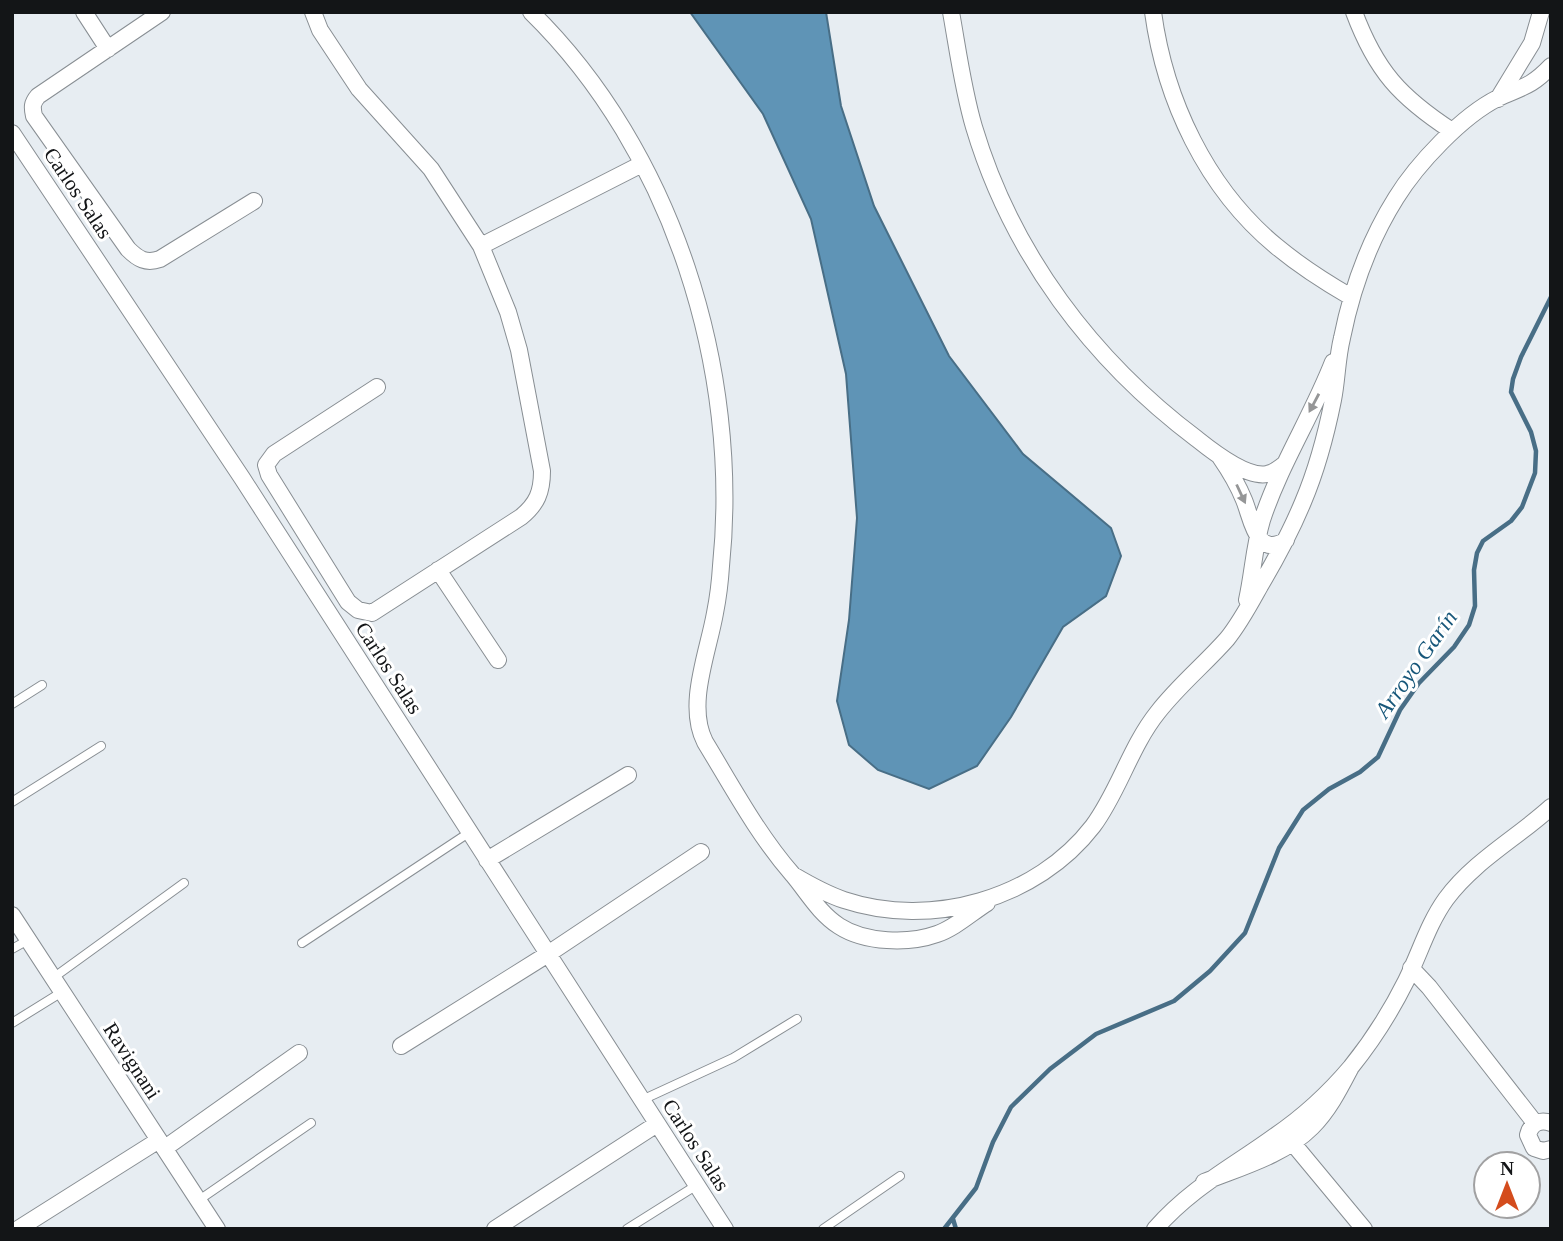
<svg xmlns="http://www.w3.org/2000/svg" width="1563" height="1241" viewBox="0 0 1563 1241" font-family="Georgia,serif">
<style>
.water{fill:#5f94b6;stroke:#486e86;stroke-width:2}
.lines{fill:none;stroke-linecap:round;stroke-linejoin:round}
.stream{stroke:#486e86;stroke-width:4.5}
.lane-casing{stroke:#888e93;stroke-width:10}
.street-casing{stroke:#888e93;stroke-width:18}
.lane{stroke:#fff;stroke-width:8}
.street{stroke:#fff;stroke-width:16}
.oneway{fill:#959697}
.labels{text-anchor:middle;dominant-baseline:central;stroke-width:6;stroke-linejoin:round;paint-order:stroke}
.street-label{font-size:21px;fill:#131517;stroke:#fff}
.water-label{font-size:23px;font-style:italic;fill:#17577a;stroke:#fff}
</style>
<rect width="100%" height="100%" fill="#e7edf2"/>
<path class="water" d="M 690,12 L 826,12 L 841,106 L 874,206 L 949,356 L 1023,454 L 1111,528 L 1121,556 L 1106,596 L 1063,627 L 1011,717 L 977,766 L 929,789 L 878,770 L 849,745 L 837,701 L 849,620 L 857,518 L 846,374 L 811,219 L 763,114 Z"/>
<g class="lines">
<path class="stream" d="M 953,1219 L 956,1229
M 944,1229 L 976,1188 L 993,1142 L 1011,1107 L 1050,1069 L 1096,1034 L 1174,1001 L 1210,971 L 1245,933 L 1279,848 L 1303,810 L 1329,789 L 1360,772 L 1378,757 L 1400,710 L 1419,683 L 1454,647 L 1469,625 L 1475,606 L 1474,570 L 1477,553 L 1483,541 L 1511,521 L 1522,507 L 1535,473 L 1536,451 L 1531,432 L 1511,392 L 1513,379 L 1521,357 L 1551,297"/>
<g class="lane-casing">
<path id="lane" d="M 12,704 L 42,685
M 12,802 L 101,746
M 302,943 L 470,832
M 12,949 L 28,940
M 53,978 L 184,883
M 12,1023 L 62,992
M 642,1100 L 733,1058 L 797,1019
M 199,1200 L 311,1123
M 627,1229 L 697,1185
M 823,1229 L 900,1176"/>
</g>
<g class="street-casing">
<path id="street" d="M 84,12 L 108,49
M 162,12 L 38,96 C 32,103 32,107 34,116 L 128,249 C 138,259 146,264 160,259 L 254,201
M 313,12 L 320,30 L 359,89 L 431,169 L 481,246 L 508,312 L 519,350 L 542,471 C 542,492 537,504 521,517 L 372,613 L 358,610 L 348,602 L 269,475 L 266,465 L 274,454 L 377,387
M 531,12 C 673,151 741,370 721,566 C 720,582 718,598 715,613 C 708,653 686,705 705,742 C 733,788 758,835 793,875 C 808,893 819,913 839,926 C 865,943 909,944 937,934 C 955,928 971,913 987,903
M 951,12 C 958,51 963,90 974,127 C 1012,254 1092,360 1197,439 C 1212,451 1246,478 1267,474 C 1274,473 1279,468 1285,464
M 1153,12 C 1165,100 1206,188 1276,246 C 1300,266 1325,282 1351,297
M 1354,12 C 1376,71 1400,97 1452,131
M 1498,99 L 1532,43 L 1541,12
M 12,133 L 242,478 L 725,1229
M 481,246 L 642,164
M 1220,457 C 1229,470 1238,485 1244,500 C 1252,519 1256,559 1286,540
M 438,570 L 498,660
M 1247,600 C 1253,573 1254,547 1262,520 C 1280,465 1312,416 1333,362
M 487,860 L 628,775
M 793,875 C 810,885 826,894 844,900 C 931,929 1037,899 1093,826 C 1119,791 1130,747 1158,712 C 1179,685 1205,664 1227,639 C 1240,623 1250,604 1260,586 C 1276,559 1291,531 1303,502 C 1317,469 1326,435 1333,400 C 1337,380 1337,358 1342,338 C 1352,288 1369,241 1396,198 C 1417,164 1462,116 1498,98 C 1522,87 1531,87 1551,66
M 12,915 L 217,1229
M 1411,968 L 1429,987 L 1535,1123
M 401,1046 L 548,954 L 701,852
M 1351,1067 C 1372,1041 1391,1011 1406,981 C 1420,953 1428,924 1446,899 C 1474,861 1517,838 1551,807
M 1551,1123 C 1540,1119 1531,1123 1528,1135 L 1534,1148 L 1543,1151 L 1551,1149
M 1286,1135 L 1364,1229
M 165,1148 L 299,1053
M 18,1229 L 159,1140
M 495,1229 L 657,1124
M 1155,1229 C 1192,1187 1231,1168 1275,1136 C 1303,1117 1329,1093 1351,1067 C 1340,1088 1329,1110 1312,1127 C 1283,1156 1241,1167 1204,1182"/>
</g>
<use href="#lane" class="lane"/>
<use href="#street" class="street"/>
</g>
<defs><path id="oneway-solid" d="M-6-.8H1V-3.2L6.5 0L1 3.2V.8H-6Z" transform="scale(1.75)"/></defs>
<g class="oneway">
<use href="#oneway-solid" transform="translate(1314 403) rotate(118)"/>
<use href="#oneway-solid" transform="translate(1241 494) rotate(65)"/>
</g>
<g class="labels">
<g class="street-label">
<text transform="translate(78 193) rotate(56)">Carlos Salas</text>
<text transform="translate(389 668) rotate(57)">Carlos Salas</text>
<text transform="translate(132 1061) rotate(57)">Ravignani</text>
<text transform="translate(696 1145) rotate(57)">Carlos Salas</text>
</g>
<g class="water-label">
<text transform="translate(1416 664) rotate(-55)">Arroyo Garín</text>
</g>
</g>
<rect width="1563" height="1241" fill="none" stroke="#131517" stroke-width="28"/>
<g transform="translate(1507 1185)"><circle r="33" fill="#ffffff" stroke="#a1a1a2" stroke-width="2"/>
<path d="M0-5L12 26L0 18L-12 26Z" fill="#d44c1d"/>
<text y="-10" font-size="19" font-weight="bold" text-anchor="middle" fill="#131517">N</text>
</g>
</svg>
